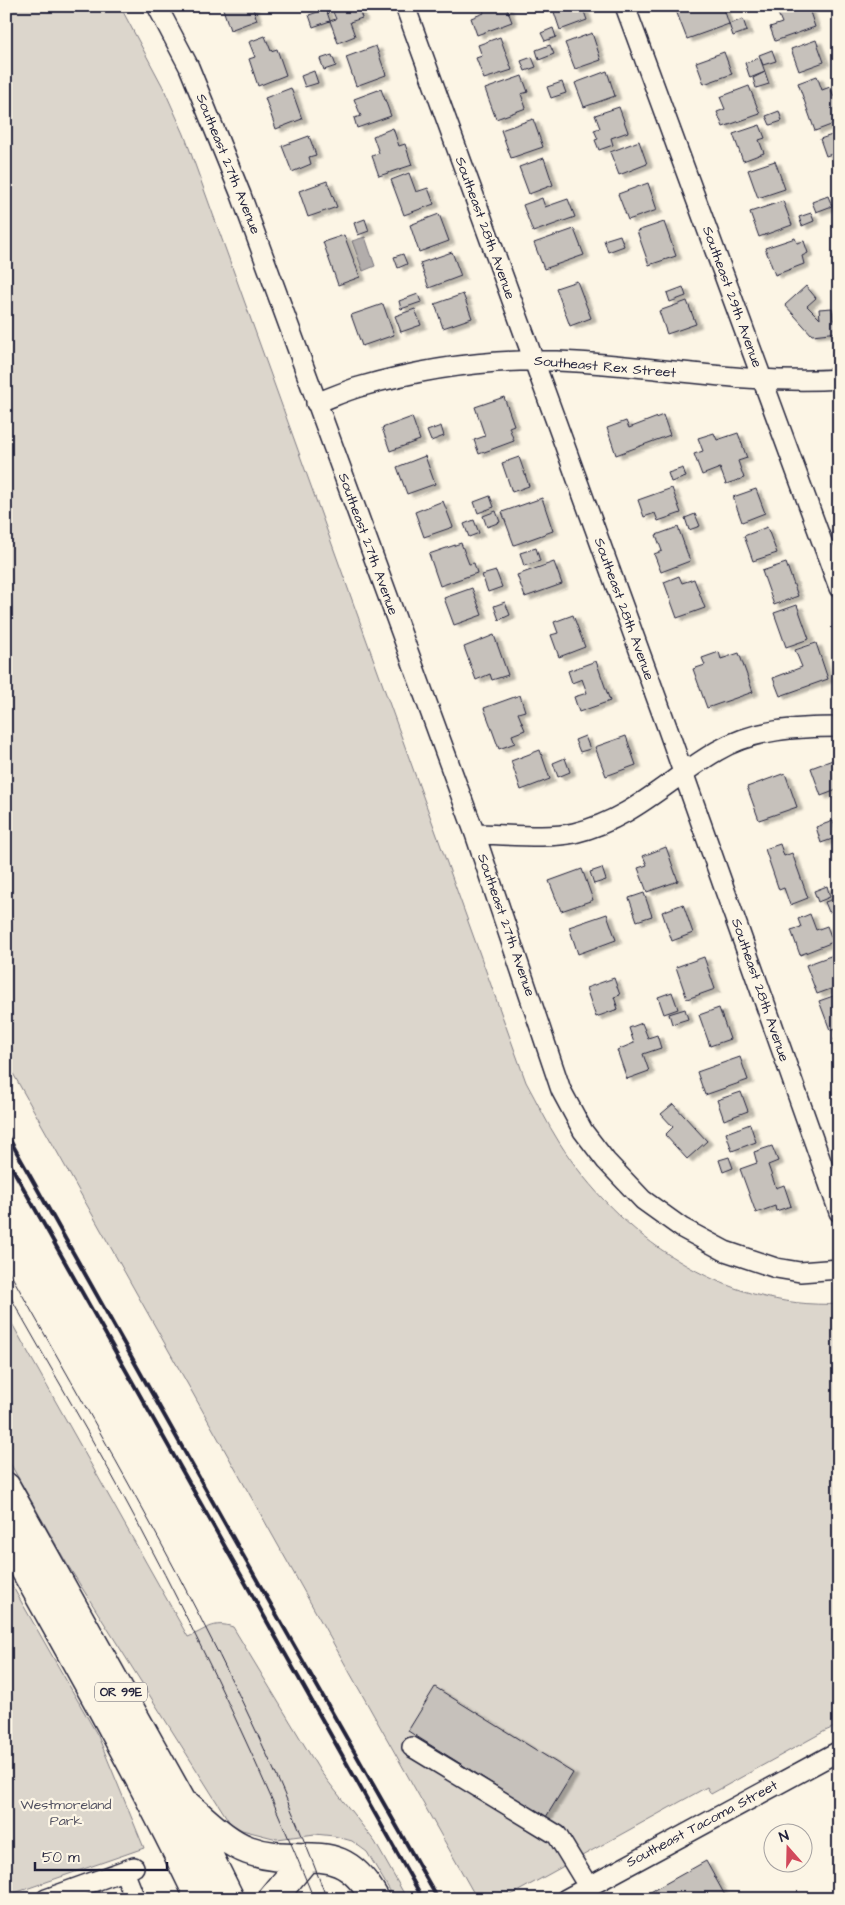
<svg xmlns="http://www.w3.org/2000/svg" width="845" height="1905" viewBox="0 0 845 1905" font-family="'Architects Daughter',sans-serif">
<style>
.green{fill:#dcd6cc;stroke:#7f7c84}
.water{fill:#b2adab;stroke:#78757e}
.building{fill:#c6c1bb;stroke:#22223b;filter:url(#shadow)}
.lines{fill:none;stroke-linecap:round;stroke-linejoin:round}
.minor-casing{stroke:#22223b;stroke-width:22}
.highway-casing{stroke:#22223b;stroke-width:31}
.minor{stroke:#fcf5e5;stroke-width:19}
.highway{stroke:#fcf5e5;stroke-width:28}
.tram{stroke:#22223b;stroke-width:1}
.rail{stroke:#22223b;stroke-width:4}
.labels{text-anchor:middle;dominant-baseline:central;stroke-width:4.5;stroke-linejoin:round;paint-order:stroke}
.shield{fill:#fcf5e5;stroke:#63616e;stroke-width:1}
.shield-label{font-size:12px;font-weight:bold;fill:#22223b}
.street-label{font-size:14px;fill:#22223b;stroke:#fcf5e5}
.park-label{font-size:14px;fill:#504f5f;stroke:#fcf5e5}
</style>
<defs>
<filter id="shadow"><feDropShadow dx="5.5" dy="3" stdDeviation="1" flood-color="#0004"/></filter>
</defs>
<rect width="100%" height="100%" fill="#fcf5e5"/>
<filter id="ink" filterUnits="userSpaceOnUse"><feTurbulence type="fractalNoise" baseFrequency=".02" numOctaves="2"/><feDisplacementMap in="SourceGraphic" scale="10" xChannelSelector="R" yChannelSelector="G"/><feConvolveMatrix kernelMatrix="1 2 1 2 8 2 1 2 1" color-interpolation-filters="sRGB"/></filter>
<g filter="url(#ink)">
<path class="green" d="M 6,6 L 120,6 L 163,87 L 184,134 L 526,1082 C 537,1102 547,1123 559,1142 C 618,1236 724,1310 839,1304 L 839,1725 L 825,1731 L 711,1794 L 707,1787 L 504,1899 L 477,1899 L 6,1061 Z
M 6,1313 L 188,1637 C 206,1630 213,1620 233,1627 L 320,1771 L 375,1842 L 407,1899 L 395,1899 L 367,1852 L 352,1841 L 334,1836 L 315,1834 L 277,1839 L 242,1830 L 230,1823 L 67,1564 L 6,1456 Z
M 6,1575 L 98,1736 L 144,1848 L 6,1896 Z
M 327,1891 L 337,1893 L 346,1899 L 302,1899 L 317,1893 Z"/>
<path class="water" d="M 365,237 L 375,266 L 363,271 L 352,241 Z"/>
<path class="building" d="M 222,6 L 252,6 L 257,20 L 230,30 Z
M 350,6 L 358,6 L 362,18 L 350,22 L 355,36 L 338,43 L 330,21 L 336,19 L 333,12 Z
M 482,6 L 506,6 L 512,22 L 477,35 L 471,18 L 484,13 Z
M 552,6 L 582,6 L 587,20 L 560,30 Z
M 679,6 L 723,6 L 729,24 L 687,39 L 675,8 Z
M 789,6 L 808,6 L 815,27 L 775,41 L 770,27 L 782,23 L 777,11 Z
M 326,9 L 330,21 L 313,27 L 309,15 Z
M 743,19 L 747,31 L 733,36 L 729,24 Z
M 553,28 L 556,37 L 545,41 L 541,33 Z
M 592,33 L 601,60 L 575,69 L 565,43 Z
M 265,36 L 271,51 L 277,49 L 286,75 L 258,86 L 249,59 L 255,57 L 249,42 Z
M 500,37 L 512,70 L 484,79 L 476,58 L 482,56 L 478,45 Z
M 816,40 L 824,62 L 799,71 L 791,49 Z
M 550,45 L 554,54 L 539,60 L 536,50 Z
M 376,46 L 386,75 L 356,86 L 346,57 Z
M 772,50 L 776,61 L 763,65 L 759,55 Z
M 724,52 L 732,74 L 704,84 L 696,62 Z
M 332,55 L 336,66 L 324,70 L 320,59 Z
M 532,57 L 536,67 L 525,71 L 521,61 Z
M 760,58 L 765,72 L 750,78 L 745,63 Z
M 314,71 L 318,83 L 305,87 L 301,76 Z
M 607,71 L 615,96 L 584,107 L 575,83 Z
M 765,72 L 769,84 L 756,88 L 753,78 Z
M 522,76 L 528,92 L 521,94 L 526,108 L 496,119 L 485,89 Z
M 817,76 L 822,90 L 830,87 L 834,97 L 836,96 L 839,104 L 839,122 L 815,131 L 798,83 Z
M 562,82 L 566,93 L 551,98 L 547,87 Z
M 749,86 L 760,114 L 723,127 L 717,112 L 725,109 L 720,97 Z
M 291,88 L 302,119 L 276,129 L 265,98 Z
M 381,89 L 391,116 L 357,128 L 354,118 L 361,116 L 354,99 Z
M 619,107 L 628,132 L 611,138 L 613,145 L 599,150 L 595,140 L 598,139 L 594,130 L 600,128 L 595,115 Z
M 779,111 L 782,121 L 770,125 L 766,116 Z
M 533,119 L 543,147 L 511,158 L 501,130 Z
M 760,125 L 765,138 L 759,140 L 764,153 L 743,161 L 733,134 Z
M 393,128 L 399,146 L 405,144 L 412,165 L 379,176 L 372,156 L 379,153 L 373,136 Z
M 838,133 L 839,134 L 839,174 L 832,154 L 826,156 L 820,139 Z
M 309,136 L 316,155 L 309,157 L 311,164 L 292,172 L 282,146 Z
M 639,141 L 647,164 L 619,175 L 610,152 Z
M 544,158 L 553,185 L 529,194 L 519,167 Z
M 775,161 L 785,189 L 758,198 L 748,170 Z
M 409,173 L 416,192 L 428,188 L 434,204 L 404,215 L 391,180 Z
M 327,181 L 337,207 L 308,217 L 299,191 Z
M 648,183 L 657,210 L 628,220 L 618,194 Z
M 828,196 L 832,206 L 816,212 L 812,202 Z
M 542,198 L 545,207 L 568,199 L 575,217 L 533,232 L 523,205 Z
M 783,201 L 792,225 L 759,237 L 750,212 Z
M 811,213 L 814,221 L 802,226 L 799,217 Z
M 439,214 L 449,241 L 419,252 L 410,225 Z
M 365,219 L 369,231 L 358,235 L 354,223 Z
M 664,222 L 676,256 L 649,265 L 637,231 Z
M 574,229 L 584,255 L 544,269 L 534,243 Z
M 344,235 L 360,277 L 338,285 L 323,242 Z
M 620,235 L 624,246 L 608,252 L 604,240 Z
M 795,238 L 797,243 L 804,241 L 808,253 L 802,256 L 804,264 L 775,275 L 765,248 Z
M 452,252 L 461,276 L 429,288 L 420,263 Z
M 403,254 L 407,264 L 398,268 L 394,257 Z
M 577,281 L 591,318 L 570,326 L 556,288 Z
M 806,286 L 816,298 L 807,306 L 820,319 L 819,309 L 832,308 L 833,320 L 838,320 L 839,332 L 812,335 L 785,305 Z
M 683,287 L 686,296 L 670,302 L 667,293 Z
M 418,294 L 421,302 L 401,309 L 399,301 Z
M 463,294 L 472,318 L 443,328 L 435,304 Z
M 687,301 L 696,324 L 667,334 L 659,311 Z
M 383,304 L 394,335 L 362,346 L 351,315 Z
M 415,309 L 421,325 L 401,332 L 395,316 Z
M 504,397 L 514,425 L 509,427 L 514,441 L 479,454 L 474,440 L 485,436 L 475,407 Z
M 663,415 L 670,435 L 616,455 L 607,428 L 626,421 L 629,428 Z
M 412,417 L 420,440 L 390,451 L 382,428 Z
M 441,426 L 444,436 L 431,441 L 427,431 Z
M 714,433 L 717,440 L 738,433 L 747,458 L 738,461 L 744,478 L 726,484 L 720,468 L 702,475 L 694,454 L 703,451 L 698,438 Z
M 425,456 L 435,484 L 407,494 L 397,467 Z
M 519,457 L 529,486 L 512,492 L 502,463 Z
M 683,468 L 686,477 L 671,482 L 668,473 Z
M 672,488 L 681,513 L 658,521 L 655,513 L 644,517 L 638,500 Z
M 756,489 L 765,513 L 742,522 L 733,497 Z
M 490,496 L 494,507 L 478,513 L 474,502 Z
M 542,498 L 553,531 L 514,545 L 502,512 Z
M 443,501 L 453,527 L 424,537 L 415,512 Z
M 496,511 L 500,522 L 487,527 L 483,516 Z
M 695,514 L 700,526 L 689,530 L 685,518 Z
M 474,520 L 479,533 L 469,537 L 464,524 Z
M 678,527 L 690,561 L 661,572 L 654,554 L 662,551 L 656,535 Z
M 767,527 L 777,553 L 753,561 L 744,536 Z
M 461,543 L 469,564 L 474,563 L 477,573 L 440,586 L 429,554 Z
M 536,548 L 540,561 L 524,566 L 520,553 Z
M 554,562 L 562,584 L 525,597 L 517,575 Z
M 786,563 L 798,596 L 774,605 L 762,571 Z
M 496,571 L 502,587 L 488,592 L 482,575 Z
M 679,576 L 682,583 L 694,579 L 705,608 L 677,618 L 664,582 Z
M 472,588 L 482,615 L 454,625 L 444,598 Z
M 505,602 L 510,615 L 499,620 L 494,606 Z
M 797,605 L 809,639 L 786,647 L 774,613 Z
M 573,615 L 585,647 L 559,657 L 551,635 L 558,633 L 554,622 Z
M 494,635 L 508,675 L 492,680 L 490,674 L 476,680 L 464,647 Z
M 816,643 L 828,679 L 780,696 L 773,678 L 802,667 L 795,650 Z
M 719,652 L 721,659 L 739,653 L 753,692 L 707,708 L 693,669 L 705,665 L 702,658 Z
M 596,661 L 610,701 L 579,712 L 574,697 L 587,693 L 582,679 L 572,683 L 568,671 Z
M 520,695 L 525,711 L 518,713 L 525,730 L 512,735 L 515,743 L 499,749 L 484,708 Z
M 585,736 L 590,749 L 580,752 L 575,740 Z
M 626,736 L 636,765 L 606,776 L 595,747 Z
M 540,750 L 550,779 L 521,790 L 511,761 Z
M 565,758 L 570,772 L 558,777 L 553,763 Z
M 838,758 L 839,789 L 821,796 L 811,768 Z
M 785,773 L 797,807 L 759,820 L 747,787 Z
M 833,821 L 838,837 L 821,843 L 816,827 Z
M 780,844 L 784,856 L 792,853 L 808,898 L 790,905 L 784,888 L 779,890 L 765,849 Z
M 666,847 L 678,881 L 647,892 L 638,868 L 647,865 L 643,856 Z
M 602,868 L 606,880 L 594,884 L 590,872 Z
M 582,869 L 593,900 L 561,911 L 549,881 Z
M 827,886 L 830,897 L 818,902 L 814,891 Z
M 644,893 L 652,916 L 637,921 L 629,898 Z
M 837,898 L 839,908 L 829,912 L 825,902 Z
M 683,904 L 693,933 L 672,941 L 662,912 Z
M 607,914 L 616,940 L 578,954 L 569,927 Z
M 810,914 L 816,930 L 827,926 L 833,942 L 800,955 L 791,930 L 801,927 L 798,919 Z
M 836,954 L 839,961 L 839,986 L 817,994 L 806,965 Z
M 704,957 L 715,989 L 687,999 L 676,967 Z
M 614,978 L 620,995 L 614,997 L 618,1009 L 596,1017 L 586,988 Z
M 672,992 L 678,1009 L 664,1014 L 658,997 Z
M 839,994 L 839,1027 L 830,1030 L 819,1001 Z
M 719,1008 L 730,1039 L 710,1046 L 699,1015 Z
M 685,1009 L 688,1019 L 672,1024 L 669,1014 Z
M 642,1023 L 648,1038 L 657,1035 L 661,1048 L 643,1054 L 649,1071 L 627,1079 L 617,1050 L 634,1043 L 629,1028 Z
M 839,1037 L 839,1051 L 834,1039 Z
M 740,1057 L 748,1080 L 705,1095 L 697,1072 Z
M 741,1092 L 748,1111 L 724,1120 L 717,1100 Z
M 673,1104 L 707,1141 L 687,1159 L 665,1135 L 673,1127 L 661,1114 Z
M 750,1124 L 756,1142 L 732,1151 L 726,1133 Z
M 772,1146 L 778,1161 L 768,1165 L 776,1188 L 784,1185 L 791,1206 L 776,1211 L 775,1206 L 756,1213 L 740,1169 L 757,1163 L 754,1152 Z
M 729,1157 L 733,1168 L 723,1172 L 719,1160 Z
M 435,1687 L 573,1773 L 546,1817 L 408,1731 Z
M 706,1861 L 727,1899 L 638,1899 Z"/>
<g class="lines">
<g class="minor-casing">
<path id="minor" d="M 157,6 L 189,67 L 241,195 L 475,834 L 561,1090 L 583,1131 L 606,1161 L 643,1200 L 682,1228 L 725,1251 L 776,1268 L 800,1272 L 839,1269
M 405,6 L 667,727 L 839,1212
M 625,6 L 839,588
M 316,403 C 330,398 345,391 359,387 C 429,367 505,357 577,362 C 664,367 751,385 839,379
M 475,834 C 503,834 548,839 574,833 C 633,819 667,780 717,751 C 754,729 798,727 839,727
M 412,1747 L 557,1835 L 588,1886
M 124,1871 L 135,1899
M 46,1899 L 134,1867
M 566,1899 L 839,1751"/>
</g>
<g class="highway-casing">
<path id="highway" d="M 6,1487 L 182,1802 L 230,1899
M 6,1536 C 73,1656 141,1775 200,1899
M 189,1807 C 207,1822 226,1842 248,1850 C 302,1870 339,1834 375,1899
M 272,1899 L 305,1859"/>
</g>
<use href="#minor" class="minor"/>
<use href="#highway" class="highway"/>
<path class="tram" d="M 6,1266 C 122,1472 244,1677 327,1899
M 6,1289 C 51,1369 98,1448 141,1529 C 205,1650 263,1773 314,1899"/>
<path class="rail" d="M 6,1133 L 228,1529 L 438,1899
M 6,1157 L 423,1899"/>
</g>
</g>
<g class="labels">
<rect class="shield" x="95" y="1682.5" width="52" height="19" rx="4"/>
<g class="shield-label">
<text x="121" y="1692">OR 99E</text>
</g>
<g class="street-label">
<text transform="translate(228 164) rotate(68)">Southeast 27th Avenue</text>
<text transform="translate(485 228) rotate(70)">Southeast 28th Avenue</text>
<text transform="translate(732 297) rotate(70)">Southeast 29th Avenue</text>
<text transform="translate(605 367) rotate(5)">Southeast Rex Street</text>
<text transform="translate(368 544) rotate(70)">Southeast 27th Avenue</text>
<text transform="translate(624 609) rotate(70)">Southeast 28th Avenue</text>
<text transform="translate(506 925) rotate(71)">Southeast 27th Avenue</text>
<text transform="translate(760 990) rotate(71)">Southeast 28th Avenue</text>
<text transform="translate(702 1824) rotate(-28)">Southeast Tacoma Street</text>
</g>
<g class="park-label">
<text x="66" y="1805">Westmoreland<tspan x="66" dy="16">Park</tspan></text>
</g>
</g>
<rect width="845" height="1905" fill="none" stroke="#fcf5e5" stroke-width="25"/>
<rect x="12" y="12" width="820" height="1880" fill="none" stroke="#22223b" stroke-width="2" filter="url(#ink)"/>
<g transform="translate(788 1848) rotate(340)"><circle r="24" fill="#fcf5e5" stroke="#a5a1a1"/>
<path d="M0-4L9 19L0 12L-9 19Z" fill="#d1495b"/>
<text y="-8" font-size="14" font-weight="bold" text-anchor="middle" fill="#22223b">N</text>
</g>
<path d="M35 1862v8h132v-8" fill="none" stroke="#22223b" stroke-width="2.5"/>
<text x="42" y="1862" font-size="15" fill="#22223b" stroke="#fcf5e5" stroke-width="4" paint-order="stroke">50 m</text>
</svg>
